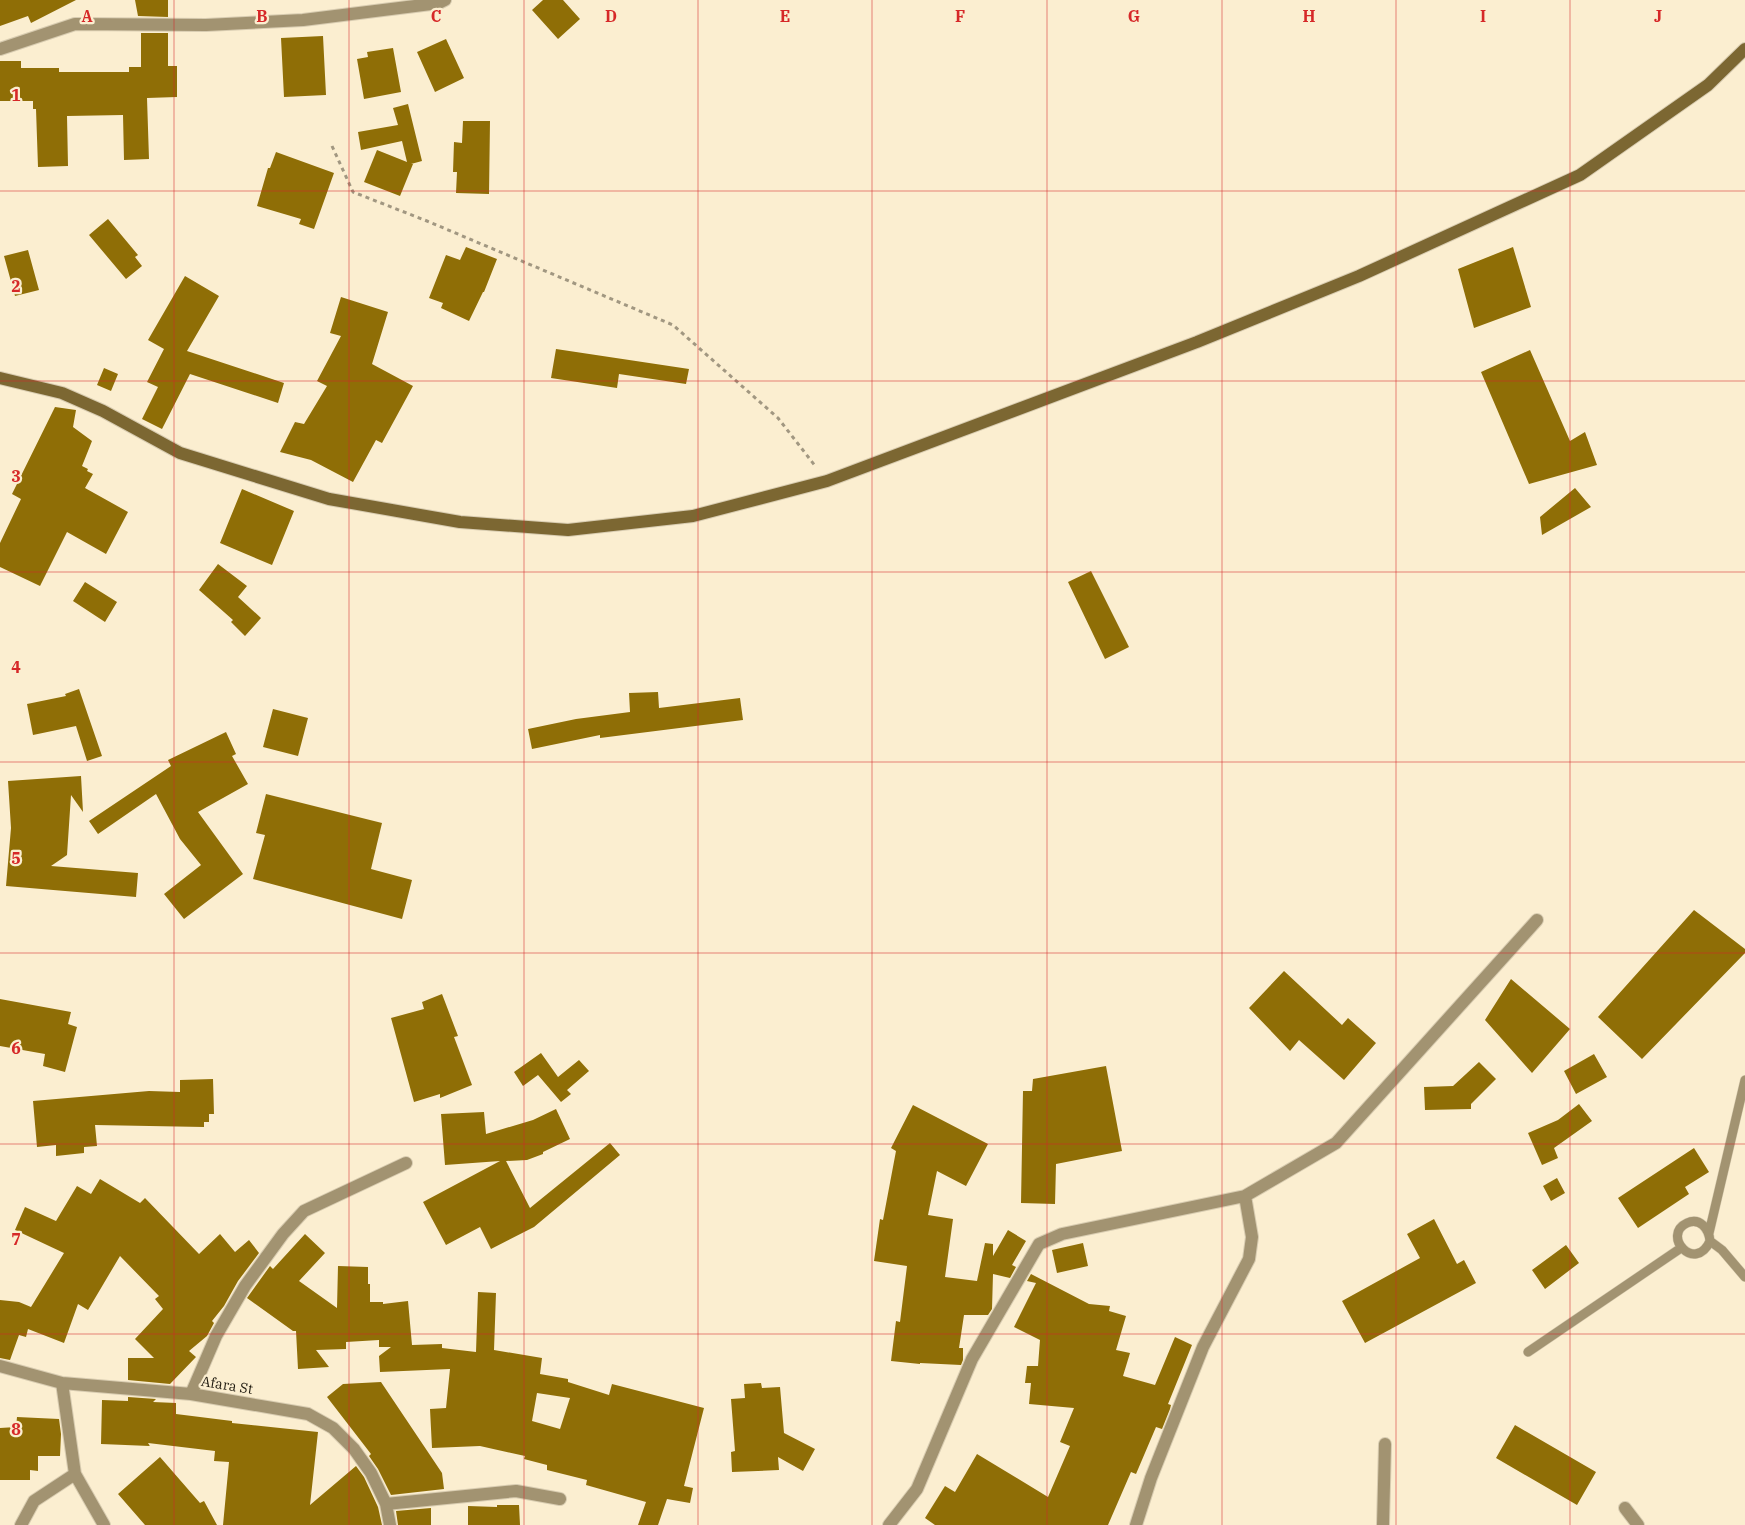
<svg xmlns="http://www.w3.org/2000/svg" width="1745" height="1525" viewBox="0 0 1745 1525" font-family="'IBM Plex Serif',serif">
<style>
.building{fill:#8f6e06;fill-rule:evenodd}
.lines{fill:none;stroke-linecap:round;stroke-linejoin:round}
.lane-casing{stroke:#d8ccb1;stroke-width:10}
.street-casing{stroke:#d8ccb1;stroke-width:14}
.secondary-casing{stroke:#d8ccb1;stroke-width:14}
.path{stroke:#a19781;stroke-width:3;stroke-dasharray:4 4;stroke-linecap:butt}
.lane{stroke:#a29371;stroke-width:9}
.street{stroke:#a29371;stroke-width:12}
.secondary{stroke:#7c6732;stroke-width:12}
.grid{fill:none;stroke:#d62828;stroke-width:1;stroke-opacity:0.55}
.labels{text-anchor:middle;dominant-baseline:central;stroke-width:4.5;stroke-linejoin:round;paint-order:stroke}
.street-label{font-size:14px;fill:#1f1a0f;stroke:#fbeed0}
.grid-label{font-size:16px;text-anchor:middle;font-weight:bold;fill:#d62828;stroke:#fbeed0;stroke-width:4.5;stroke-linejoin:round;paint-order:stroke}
</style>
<rect width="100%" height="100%" fill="#fbeed0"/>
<path class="building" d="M 0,0 L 76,0 L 31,23 L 28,16 L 0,26 Z
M 135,0 L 168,0 L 168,17 L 138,16 Z
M 543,0 L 563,0 L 580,19 L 558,39 L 532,10 Z
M 141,33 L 168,33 L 168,66 L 177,66 L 177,97 L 147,98 L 149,159 L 124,160 L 123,115 L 67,116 L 68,166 L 38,167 L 36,109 L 33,109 L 33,101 L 0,101 L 0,61 L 21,61 L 21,68 L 59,68 L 59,72 L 129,72 L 129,67 L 141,67 Z
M 323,36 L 326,95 L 284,97 L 281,38 Z
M 446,39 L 464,78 L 435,92 L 417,52 Z
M 393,48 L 401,92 L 364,99 L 357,59 L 368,57 L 367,52 Z
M 408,104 L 422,161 L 411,164 L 413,164 L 400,196 L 364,182 L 377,150 L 407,162 L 402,141 L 361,150 L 358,132 L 398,125 L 393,108 Z
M 463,121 L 490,121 L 489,194 L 456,193 L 457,172 L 453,172 L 454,142 L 462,143 Z
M 276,152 L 334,173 L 314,229 L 299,224 L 301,219 L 257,206 L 268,168 L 270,168 Z
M 108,219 L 138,255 L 135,257 L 142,266 L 126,279 L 89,235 Z
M 466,247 L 497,259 L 484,292 L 483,292 L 469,321 L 441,308 L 443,303 L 429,298 L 446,255 L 460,260 Z
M 1513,247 L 1531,307 L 1474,328 L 1458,269 Z
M 28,250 L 39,290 L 15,296 L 4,256 Z
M 185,276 L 219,296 L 187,351 L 284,383 L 278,403 L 190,374 L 162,429 L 142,419 L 158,387 L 147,382 L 164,349 L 148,340 Z
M 341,297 L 388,312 L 372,364 L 413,386 L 382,443 L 376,440 L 353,482 L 311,460 L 280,452 L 295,422 L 304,424 L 327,386 L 317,381 L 341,336 L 330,333 Z
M 556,349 L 689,369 L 686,384 L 619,374 L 617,388 L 551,378 Z
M 1530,350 L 1570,441 L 1585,432 L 1597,465 L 1529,484 L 1481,372 Z
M 104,368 L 118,374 L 111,391 L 97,385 Z
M 55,407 L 76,410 L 73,427 L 92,441 L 82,466 L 88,469 L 87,471 L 93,474 L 85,488 L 128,512 L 106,554 L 67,532 L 40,586 L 0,567 L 0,543 L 21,499 L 12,494 Z
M 1575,488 L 1591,507 L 1542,535 L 1540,517 Z
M 242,489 L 294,511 L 272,565 L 220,543 Z
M 218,564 L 247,586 L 238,597 L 261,618 L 245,636 L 231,622 L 233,620 L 199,590 Z
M 1091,571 L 1129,647 L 1105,659 L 1068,582 Z
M 85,582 L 117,602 L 105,622 L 73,601 Z
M 79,689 L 102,756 L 87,761 L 76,726 L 33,735 L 27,704 L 66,696 L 65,694 Z
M 658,692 L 659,708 L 740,698 L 743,720 L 600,738 L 600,735 L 532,749 L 528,729 L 576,719 L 630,712 L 629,693 Z
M 273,709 L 308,718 L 298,756 L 263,747 Z
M 226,732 L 236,754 L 232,756 L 248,784 L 198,812 L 243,874 L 184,919 L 164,894 L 201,865 L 180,839 L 156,794 L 98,834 L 89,821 L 171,766 L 168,760 Z
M 81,776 L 83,812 L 71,795 L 67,855 L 51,866 L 138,873 L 136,897 L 6,886 L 11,828 L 8,781 Z
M 266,794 L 382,823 L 371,869 L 412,880 L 402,919 L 253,879 L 265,835 L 256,833 Z
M 1694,910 L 1745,949 L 1745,953 L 1642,1059 L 1598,1017 Z
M 1284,971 L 1342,1025 L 1348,1018 L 1376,1043 L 1344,1080 L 1299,1040 L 1290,1051 L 1249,1008 Z
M 1511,979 L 1570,1029 L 1532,1073 L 1485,1020 Z
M 442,994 L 458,1036 L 454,1037 L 472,1085 L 440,1098 L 440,1094 L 414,1102 L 391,1018 L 424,1009 L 422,1002 Z
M 0,999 L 71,1012 L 68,1024 L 77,1027 L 65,1072 L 43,1066 L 45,1054 L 0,1046 Z
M 541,1053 L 558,1077 L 579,1060 L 589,1071 L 567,1090 L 571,1094 L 561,1102 L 538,1075 L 523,1086 L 514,1072 Z
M 1594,1054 L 1607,1077 L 1576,1094 L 1564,1071 Z
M 1479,1062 L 1496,1079 L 1471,1104 L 1471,1109 L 1425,1110 L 1424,1087 L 1453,1086 Z
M 1106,1066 L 1122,1151 L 1056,1164 L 1055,1204 L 1021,1203 L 1023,1091 L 1032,1091 L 1033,1079 Z
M 213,1079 L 214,1114 L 209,1114 L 209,1122 L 204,1122 L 204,1127 L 95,1125 L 97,1146 L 84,1147 L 84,1153 L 56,1156 L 56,1145 L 37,1147 L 33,1101 L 149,1091 L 180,1092 L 180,1080 Z
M 1579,1104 L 1592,1121 L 1554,1148 L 1558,1158 L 1542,1165 L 1528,1133 L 1558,1120 Z
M 913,1105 L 988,1144 L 966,1186 L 937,1171 L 928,1215 L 953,1219 L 945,1277 L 977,1281 L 985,1243 L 993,1244 L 993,1256 L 1008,1230 L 1026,1241 L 1012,1265 L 1016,1267 L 1010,1278 L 993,1274 L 992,1309 L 988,1315 L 964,1315 L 959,1348 L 963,1348 L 963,1360 L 961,1365 L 920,1363 L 920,1364 L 891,1361 L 896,1321 L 900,1322 L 907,1266 L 874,1261 L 880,1219 L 883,1220 L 896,1151 L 891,1148 Z
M 556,1109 L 570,1139 L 543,1152 L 543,1154 L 527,1160 L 506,1161 L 530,1208 L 610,1143 L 620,1155 L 534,1227 L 491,1249 L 480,1227 L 446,1245 L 423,1202 L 500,1161 L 445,1165 L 441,1114 L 484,1112 L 486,1134 L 533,1120 Z
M 1694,1148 L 1709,1172 L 1685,1187 L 1689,1194 L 1638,1228 L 1618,1198 Z
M 1557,1178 L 1565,1193 L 1551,1201 L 1543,1186 Z
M 100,1179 L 140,1203 L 145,1198 L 199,1254 L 220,1234 L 235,1252 L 249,1240 L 259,1253 L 238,1281 L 224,1306 L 212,1321 L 214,1323 L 207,1336 L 189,1351 L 196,1357 L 170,1384 L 128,1380 L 128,1358 L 154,1358 L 135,1339 L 163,1309 L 155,1299 L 159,1296 L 120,1256 L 88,1310 L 78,1304 L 64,1343 L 28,1329 L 26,1337 L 19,1335 L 10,1360 L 0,1358 L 0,1300 L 19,1302 L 31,1307 L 64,1253 L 15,1230 L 25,1207 L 56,1221 L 77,1186 L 91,1194 Z
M 1434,1219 L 1457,1264 L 1464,1260 L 1476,1283 L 1365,1343 L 1342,1301 L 1420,1258 L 1407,1234 Z
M 305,1234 L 325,1253 L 299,1281 L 337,1308 L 338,1266 L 368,1267 L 368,1284 L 370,1284 L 370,1302 L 383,1302 L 383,1304 L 408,1301 L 412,1345 L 442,1344 L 442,1348 L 476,1352 L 478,1292 L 496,1293 L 494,1350 L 542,1358 L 540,1374 L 568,1379 L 568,1382 L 609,1395 L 612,1384 L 704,1408 L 684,1486 L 693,1488 L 690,1503 L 667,1499 L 658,1525 L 638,1525 L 646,1502 L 586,1485 L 587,1480 L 547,1470 L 547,1465 L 524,1459 L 525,1456 L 480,1446 L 432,1448 L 430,1409 L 446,1408 L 450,1369 L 380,1372 L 379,1356 L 391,1347 L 379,1347 L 379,1340 L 346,1342 L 346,1349 L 316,1350 L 329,1367 L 298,1369 L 296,1331 L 293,1331 L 247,1298 L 270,1266 L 273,1269 ZM 537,1393 L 570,1398 L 560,1429 L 532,1421 Z
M 1083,1243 L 1088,1266 L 1057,1273 L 1052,1250 Z
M 1566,1245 L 1579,1263 L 1545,1289 L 1532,1270 Z
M 1031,1274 L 1089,1304 L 1110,1306 L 1109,1311 L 1126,1316 L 1116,1350 L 1130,1353 L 1123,1376 L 1155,1385 L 1175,1337 L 1192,1345 L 1168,1404 L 1171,1405 L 1170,1409 L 1162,1429 L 1156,1427 L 1136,1474 L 1131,1472 L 1108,1525 L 935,1525 L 925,1518 L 945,1486 L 955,1492 L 977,1454 L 1048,1497 L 1070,1446 L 1060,1442 L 1074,1408 L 1029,1404 L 1031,1383 L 1025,1383 L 1027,1366 L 1038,1366 L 1040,1340 L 1014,1327 L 1036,1283 L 1027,1281 Z
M 381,1382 L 442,1473 L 444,1489 L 391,1495 L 378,1469 L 369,1456 L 371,1454 L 327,1397 L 343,1384 Z
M 761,1383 L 762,1388 L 780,1387 L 784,1433 L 815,1449 L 803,1471 L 778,1457 L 779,1470 L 732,1472 L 731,1452 L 735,1451 L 731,1399 L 745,1398 L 744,1384 Z
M 128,1397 L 156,1399 L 153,1402 L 176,1403 L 176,1414 L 232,1421 L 232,1423 L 318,1432 L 310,1505 L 356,1466 L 364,1477 L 378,1507 L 382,1525 L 223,1525 L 229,1462 L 214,1461 L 215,1451 L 148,1443 L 150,1446 L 101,1444 L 102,1400 L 128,1401 Z
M 17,1417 L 59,1419 L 61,1434 L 60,1456 L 38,1456 L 38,1471 L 30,1470 L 30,1480 L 0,1480 L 0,1428 L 16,1427 Z
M 1515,1425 L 1596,1472 L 1577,1505 L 1496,1458 Z
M 160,1457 L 200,1503 L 204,1501 L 217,1525 L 145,1525 L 118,1494 Z
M 497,1505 L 519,1505 L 520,1525 L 468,1525 L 468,1506 L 497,1507 Z
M 431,1508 L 431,1525 L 398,1525 L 396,1511 Z"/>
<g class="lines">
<g class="lane-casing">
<path id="lane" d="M 1709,1233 L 1745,1080
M 1710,1241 C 1695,1274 1661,1235 1687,1223 C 1700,1217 1709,1229 1710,1241 L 1722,1250 L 1745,1277
M 1528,1352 L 1681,1248"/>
</g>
<g class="street-casing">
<path id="street" d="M 0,49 L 75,24 L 206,25 L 303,20 L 439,3 L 445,0
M 0,1366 L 62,1383 L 191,1394 L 308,1414 L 333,1428 L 354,1449 L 371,1473 L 386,1504 L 390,1525
M 62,1383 L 75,1474 L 104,1525
M 191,1394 L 216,1336 L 245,1286 L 283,1234 L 304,1211 L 406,1163
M 386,1504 L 516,1491 L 560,1499
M 1625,1508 L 1638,1525
M 21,1525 L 34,1501 L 75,1474
M 889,1525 L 917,1489 L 972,1359 L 1039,1244 L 1062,1234 L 1245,1196 L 1336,1143 L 1537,920
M 1136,1525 L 1151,1478 L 1203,1347 L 1249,1259 L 1252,1237 L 1245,1196
M 1383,1525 L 1385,1444"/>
</g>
<g class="secondary-casing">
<path id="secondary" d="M 0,378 L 62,393 L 103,411 L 180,453 L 329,499 L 460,522 L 568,530 L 693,516 L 827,481 L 1197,342 L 1359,276 L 1580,175 L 1708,85 L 1745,49"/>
</g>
<path class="path" d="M 332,146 L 353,192 L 427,221 L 673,325 L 778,418 L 816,467"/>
<use href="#lane" class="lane"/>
<use href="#street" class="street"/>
<use href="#secondary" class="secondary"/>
</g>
<path class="grid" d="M 174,0 L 174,1525M 349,0 L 349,1525M 524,0 L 524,1525M 698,0 L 698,1525M 872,0 L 872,1525M 1047,0 L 1047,1525M 1222,0 L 1222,1525M 1396,0 L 1396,1525M 1570,0 L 1570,1525M 0,191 L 1745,191M 0,381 L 1745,381M 0,572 L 1745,572M 0,762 L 1745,762M 0,953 L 1745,953M 0,1144 L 1745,1144M 0,1334 L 1745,1334"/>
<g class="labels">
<g class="street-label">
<text transform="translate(227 1385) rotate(9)">Afara St</text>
</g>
</g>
<g class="grid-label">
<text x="87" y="22">A</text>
<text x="262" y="22">B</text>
<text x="436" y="22">C</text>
<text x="611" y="22">D</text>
<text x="785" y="22">E</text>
<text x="960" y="22">F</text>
<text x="1134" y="22">G</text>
<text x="1309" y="22">H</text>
<text x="1483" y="22">I</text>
<text x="1658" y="22">J</text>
<text x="16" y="101">1</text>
<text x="16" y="292">2</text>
<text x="16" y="482">3</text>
<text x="16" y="673">4</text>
<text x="16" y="864">5</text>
<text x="16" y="1054">6</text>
<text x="16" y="1245">7</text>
<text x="16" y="1435">8</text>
</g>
</svg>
